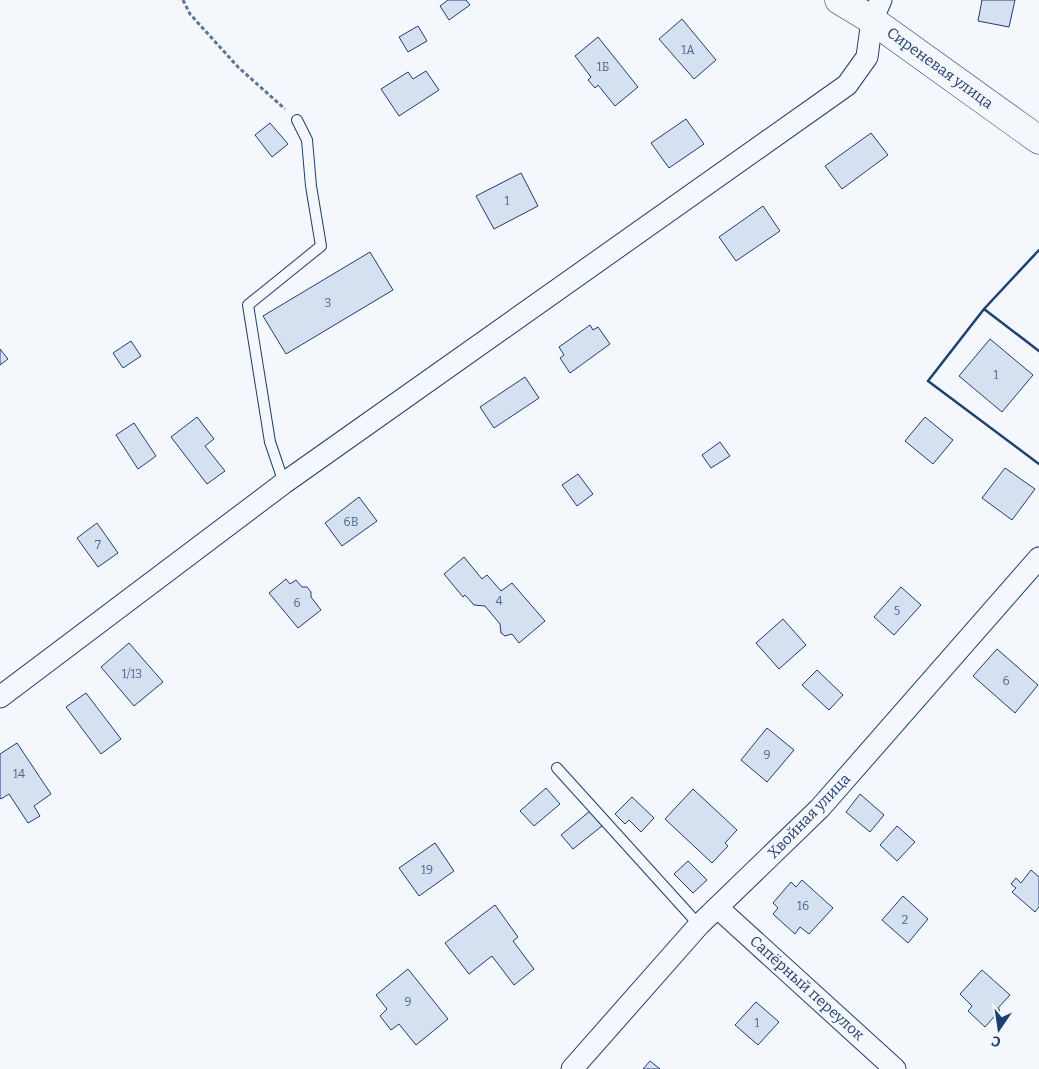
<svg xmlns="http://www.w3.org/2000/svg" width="1039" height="1069" viewBox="0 0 1039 1069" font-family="Bitter,serif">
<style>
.building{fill:#d5e0f0;stroke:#1d3f73}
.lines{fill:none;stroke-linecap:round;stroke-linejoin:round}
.lane-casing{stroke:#1d3f73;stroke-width:12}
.street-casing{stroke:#1d3f73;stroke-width:23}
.secondary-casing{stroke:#1d3f73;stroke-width:29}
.path{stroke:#5e769c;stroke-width:3;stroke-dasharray:4 2.5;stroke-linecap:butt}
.lane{stroke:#f4f7fb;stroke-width:10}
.street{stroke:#f4f7fb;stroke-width:21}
.secondary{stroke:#f4f7fb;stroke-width:28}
.wall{stroke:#1d3f73;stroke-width:2.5}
.labels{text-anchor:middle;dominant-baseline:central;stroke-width:4;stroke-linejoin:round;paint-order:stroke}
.number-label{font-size:12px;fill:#4b6792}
.street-label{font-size:15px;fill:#1d3f73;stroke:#f4f7fb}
</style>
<rect width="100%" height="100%" fill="#f4f7fb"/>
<path class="building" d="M 448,0 L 466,0 L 470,5 L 449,20 L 440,6 Z
M 982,0 L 1015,0 L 1009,27 L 978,21 Z
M 682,19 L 716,60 L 694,79 L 659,39 Z
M 418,26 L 427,41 L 408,52 L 399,37 Z
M 598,37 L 638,87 L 615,106 L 598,85 L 595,88 L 588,80 L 591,77 L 575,56 Z
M 426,71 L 439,90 L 399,116 L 381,89 L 408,72 L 413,79 Z
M 686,119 L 704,144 L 669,168 L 651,143 Z
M 270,123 L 288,144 L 272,157 L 255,135 Z
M 871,133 L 888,155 L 842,189 L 825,166 Z
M 521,173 L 538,206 L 494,229 L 476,196 Z
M 763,206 L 780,231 L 736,261 L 719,237 Z
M 370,252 L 393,290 L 286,354 L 263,316 Z
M 590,325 L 593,330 L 598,327 L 610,344 L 570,373 L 560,358 L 564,355 L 559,347 Z
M 990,339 L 1033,375 L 1002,412 L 959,376 Z
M 131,341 L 141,356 L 123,368 L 113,353 Z
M 0,349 L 8,359 L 0,365 Z
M 525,377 L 539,398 L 494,428 L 480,407 Z
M 197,417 L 214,439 L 205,446 L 225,471 L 207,484 L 171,437 Z
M 925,417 L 953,440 L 933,464 L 905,441 Z
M 134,423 L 156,456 L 138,469 L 116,435 Z
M 720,442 L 730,456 L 711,468 L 702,455 Z
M 1005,468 L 1035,489 L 1012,520 L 982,498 Z
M 578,474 L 593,494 L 577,506 L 562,485 Z
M 359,497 L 377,521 L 342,546 L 325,523 Z
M 97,523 L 118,553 L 98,567 L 77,538 Z
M 464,557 L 482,579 L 487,575 L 501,591 L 512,583 L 545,621 L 519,643 L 512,634 L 505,636 L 501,633 L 500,624 L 485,606 L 474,605 L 465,595 L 463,597 L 444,574 Z
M 286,579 L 290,584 L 296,580 L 302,587 L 307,587 L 311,592 L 311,597 L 321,610 L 298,628 L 269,593 Z
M 901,587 L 921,605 L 894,635 L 874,617 Z
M 783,619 L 806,645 L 779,669 L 756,643 Z
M 129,643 L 163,682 L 134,706 L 101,667 Z
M 997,649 L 1038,685 L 1015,713 L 973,676 Z
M 817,670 L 843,695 L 829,710 L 802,685 Z
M 86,693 L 121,739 L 101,754 L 66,707 Z
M 767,728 L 794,750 L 767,782 L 741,760 Z
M 17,743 L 51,794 L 34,806 L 40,816 L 28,823 L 9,794 L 1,799 L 0,798 L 0,754 Z
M 546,788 L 560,804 L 534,826 L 520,811 Z
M 693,789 L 737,830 L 725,843 L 728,846 L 712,863 L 665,819 Z
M 860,794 L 884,815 L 870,832 L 846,812 Z
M 632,797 L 654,818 L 641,832 L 629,820 L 625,824 L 615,814 Z
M 590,811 L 602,826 L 573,849 L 561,835 Z
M 897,826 L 915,842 L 897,861 L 880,845 Z
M 435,843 L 454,871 L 419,896 L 399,868 Z
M 688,861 L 707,880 L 693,893 L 674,874 Z
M 1031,870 L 1039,877 L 1039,907 L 1035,912 L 1012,892 L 1016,888 L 1011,884 L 1016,878 L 1021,883 Z
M 802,880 L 833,908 L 809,934 L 800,927 L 795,934 L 773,914 L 778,908 L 773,903 L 791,882 L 796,887 Z
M 903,896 L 928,919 L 908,943 L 882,920 Z
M 495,905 L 518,937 L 513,941 L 534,969 L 514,985 L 492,956 L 469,974 L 445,943 Z
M 408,969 L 448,1019 L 416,1045 L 399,1024 L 391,1030 L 380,1016 L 387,1009 L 376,995 Z
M 982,970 L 1010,995 L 998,1008 L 1000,1010 L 985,1027 L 968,1011 L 972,1006 L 960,994 Z
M 756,1002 L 779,1022 L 758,1045 L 735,1025 Z
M 650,1061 L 660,1069 L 643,1069 Z"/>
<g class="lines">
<g class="lane-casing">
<path id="lane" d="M 284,483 L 270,442 L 248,305 L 321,246 L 311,186 L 307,140 L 297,120
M 557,768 L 699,925"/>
</g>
<g class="street-casing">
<path id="street" d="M 0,697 L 284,483 L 847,85 L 867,57 L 872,20 L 881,0
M 718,908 L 895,1069
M 572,1069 L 699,925 L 820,808 L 1039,558"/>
</g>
<g class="secondary-casing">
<path id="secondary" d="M 839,0 L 872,20 L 1039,140"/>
</g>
<path class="path" d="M 183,0 L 190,14 L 238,67 L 285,109"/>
<use href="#lane" class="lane"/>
<use href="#street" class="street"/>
<use href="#secondary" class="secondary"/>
<path class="wall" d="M 1039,250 L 984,309 L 1039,351
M 984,309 L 928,381 L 1039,464"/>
</g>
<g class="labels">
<g class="number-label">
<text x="688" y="50">1А</text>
<text x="603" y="67">1Б</text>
<text x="507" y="201">1</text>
<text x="328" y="303">3</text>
<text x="996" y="375">1</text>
<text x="351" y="522">6В</text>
<text x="98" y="545">7</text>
<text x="499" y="601">4</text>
<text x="297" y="603">6</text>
<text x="897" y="611">5</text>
<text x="132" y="674">1/13</text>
<text x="1006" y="681">6</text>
<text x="767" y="755">9</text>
<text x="19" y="774">14</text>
<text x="427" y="870">19</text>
<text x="803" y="906">16</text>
<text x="905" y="920">2</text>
<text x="408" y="1002">9</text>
<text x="757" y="1023">1</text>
</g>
<g class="street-label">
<text transform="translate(940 68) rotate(36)">Сиреневая улица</text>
<text transform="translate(809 816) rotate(-46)">Хвойная улица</text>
<text transform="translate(807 988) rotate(42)">Сапёрный переулок</text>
</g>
</g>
<g transform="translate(999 1029) rotate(193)" stroke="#f4f7fb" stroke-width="4" paint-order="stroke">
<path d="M0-4L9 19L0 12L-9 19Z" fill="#1d3f73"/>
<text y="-8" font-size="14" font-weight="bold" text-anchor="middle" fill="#1d3f73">С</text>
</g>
</svg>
